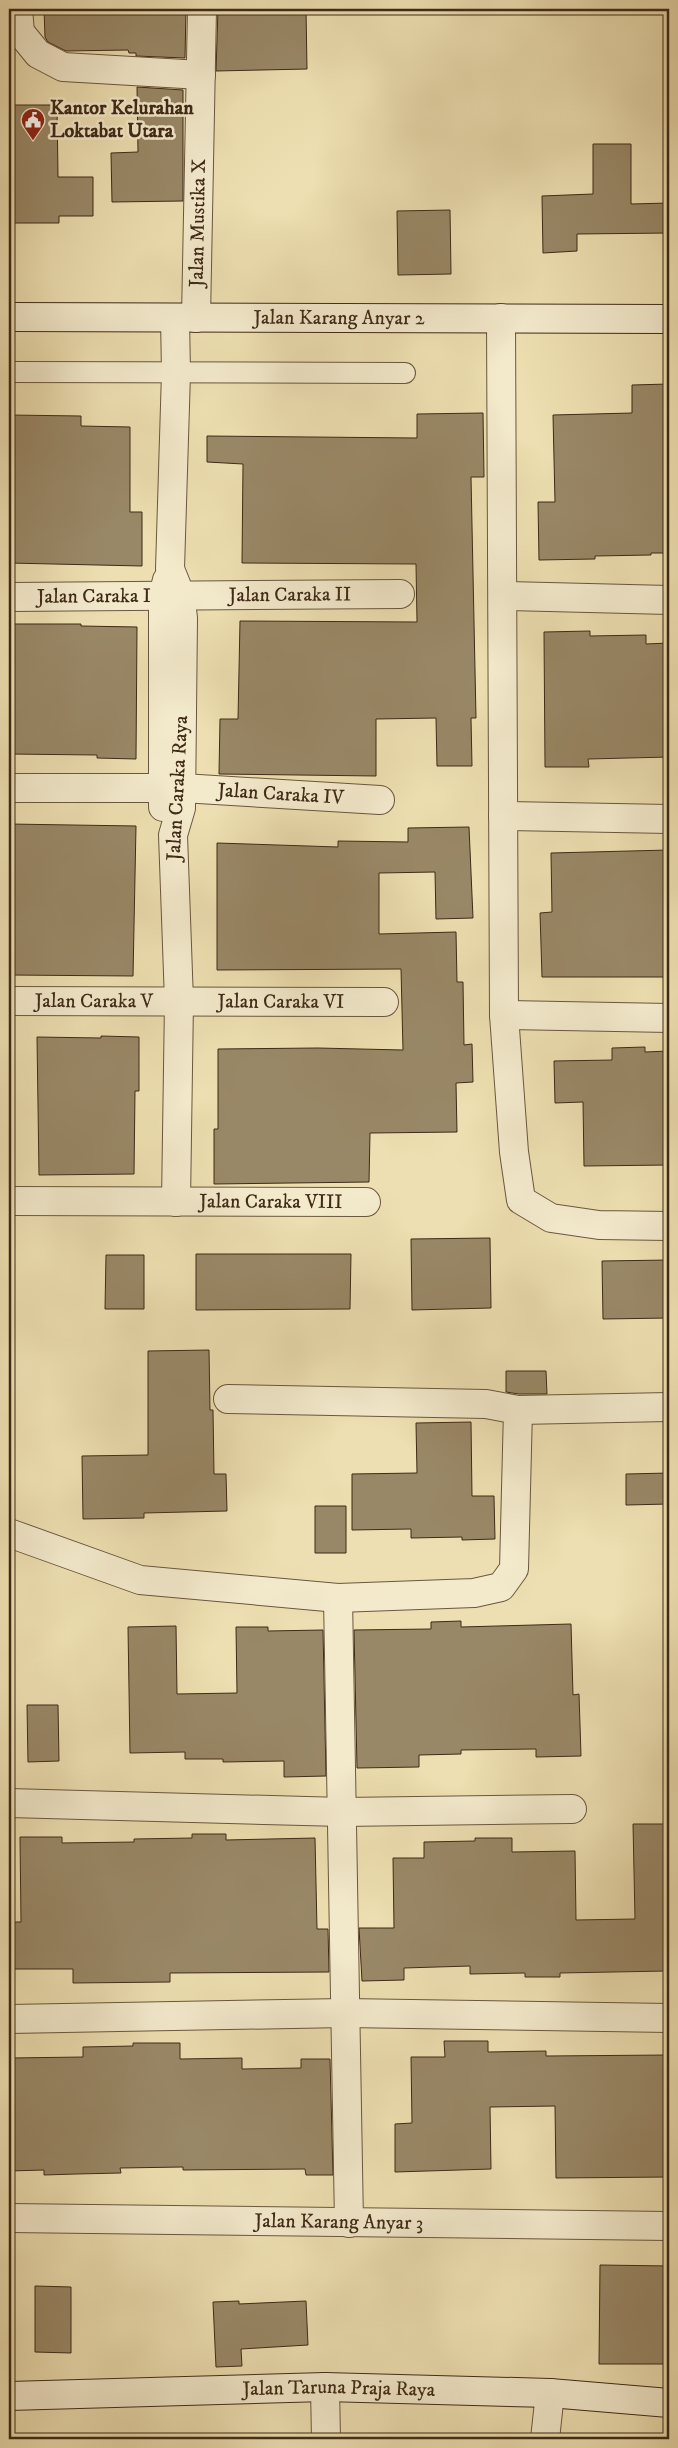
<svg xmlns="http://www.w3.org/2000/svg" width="678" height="2448" viewBox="0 0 678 2448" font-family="'IM FELL DW Pica',serif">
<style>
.building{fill:#998867;stroke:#3f2a17}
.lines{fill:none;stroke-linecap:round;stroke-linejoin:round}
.lane-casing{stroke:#6a573e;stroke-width:22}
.street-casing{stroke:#6a573e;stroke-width:30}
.secondary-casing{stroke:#3f2a17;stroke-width:30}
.lane{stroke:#f3eacc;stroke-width:20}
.street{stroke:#f3eacc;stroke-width:28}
.secondary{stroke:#f3eacc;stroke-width:28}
.labels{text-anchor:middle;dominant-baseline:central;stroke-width:5;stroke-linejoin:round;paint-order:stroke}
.poi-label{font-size:20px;font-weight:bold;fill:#3f2a17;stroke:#f3eacc;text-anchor:start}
.street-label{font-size:20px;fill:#3f2a17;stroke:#f3eacc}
</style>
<rect width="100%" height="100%" fill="#eddfb1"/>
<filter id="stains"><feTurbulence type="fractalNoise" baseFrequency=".004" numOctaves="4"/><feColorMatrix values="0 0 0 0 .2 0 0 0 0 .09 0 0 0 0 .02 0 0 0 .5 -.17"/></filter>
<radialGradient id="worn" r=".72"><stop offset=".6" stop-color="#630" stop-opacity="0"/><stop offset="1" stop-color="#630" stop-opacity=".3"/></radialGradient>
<path class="building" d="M 44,9 L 186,9 L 185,58 L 136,56 L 136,53 L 129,53 L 128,50 L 66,51 L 48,42 L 45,37 Z
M 218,9 L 306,9 L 307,69 L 216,71 Z
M 137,87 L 183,90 L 183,201 L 112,202 L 111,153 L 138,152 Z
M 9,105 L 57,105 L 58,177 L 93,177 L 93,216 L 59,216 L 59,223 L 9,223 Z
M 593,144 L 631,144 L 631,204 L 669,203 L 669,233 L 577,234 L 577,251 L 543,253 L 542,196 L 593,194 Z
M 450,210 L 451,274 L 398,275 L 397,211 Z
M 669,384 L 669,553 L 651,553 L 651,555 L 595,556 L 595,559 L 539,560 L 538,502 L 555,502 L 553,415 L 632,413 L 632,385 Z
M 483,413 L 484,477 L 471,477 L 476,718 L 471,718 L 472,766 L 437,766 L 436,718 L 376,719 L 376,776 L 219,774 L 220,719 L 238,719 L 240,621 L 417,622 L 416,564 L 242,563 L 243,464 L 207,462 L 207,436 L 417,438 L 417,414 Z
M 9,415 L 81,416 L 81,426 L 130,427 L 130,512 L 142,512 L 142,566 L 9,563 Z
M 9,624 L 81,624 L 81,626 L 137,627 L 136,759 L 97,758 L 97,755 L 9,754 Z
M 590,631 L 590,636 L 646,635 L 646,644 L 669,643 L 669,757 L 588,759 L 589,767 L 545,767 L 544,632 Z
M 9,824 L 136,826 L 133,976 L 9,975 Z
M 469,827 L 473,918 L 436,919 L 435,872 L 379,873 L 379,934 L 456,932 L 457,982 L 463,982 L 464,1045 L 472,1044 L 473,1082 L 456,1083 L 457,1132 L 370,1133 L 369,1182 L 214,1184 L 214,1129 L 218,1129 L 218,1049 L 318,1048 L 403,1050 L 401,969 L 217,970 L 217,843 L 338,847 L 338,841 L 408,842 L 408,828 Z
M 669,850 L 669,977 L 542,977 L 540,913 L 552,912 L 551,853 Z
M 101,1036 L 139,1037 L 139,1091 L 135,1091 L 134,1174 L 39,1175 L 37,1037 L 101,1038 Z
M 645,1047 L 645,1052 L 669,1051 L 669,1165 L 584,1166 L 583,1102 L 555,1103 L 554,1061 L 612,1060 L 612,1048 Z
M 490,1238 L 491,1308 L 412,1310 L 411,1239 Z
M 196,1254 L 351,1254 L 350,1309 L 196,1310 Z
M 106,1255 L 144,1255 L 144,1309 L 105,1309 Z
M 669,1260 L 669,1318 L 603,1319 L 602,1261 Z
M 209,1350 L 210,1410 L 213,1410 L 214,1474 L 226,1474 L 227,1511 L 144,1513 L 144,1518 L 83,1519 L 82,1456 L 148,1455 L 148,1351 Z
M 506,1371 L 546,1371 L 547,1394 L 519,1394 L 506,1392 Z
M 471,1422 L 472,1496 L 494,1496 L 495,1539 L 462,1540 L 462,1537 L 411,1538 L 411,1529 L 352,1530 L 352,1474 L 417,1473 L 416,1423 Z
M 669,1473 L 669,1504 L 626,1505 L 626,1474 Z
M 315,1506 L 346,1506 L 346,1553 L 315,1553 Z
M 461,1621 L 461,1627 L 571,1624 L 573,1695 L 579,1694 L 581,1756 L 536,1757 L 536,1749 L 461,1750 L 461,1754 L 419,1755 L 419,1767 L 357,1768 L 354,1630 L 431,1629 L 431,1622 Z
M 176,1626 L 177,1694 L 237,1693 L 236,1627 L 268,1627 L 268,1631 L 323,1630 L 326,1776 L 284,1777 L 284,1761 L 223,1762 L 223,1759 L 185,1759 L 185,1752 L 130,1753 L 128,1627 Z
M 27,1705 L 58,1705 L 59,1761 L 28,1762 Z
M 633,1824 L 669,1824 L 669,1871 L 664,1871 L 666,1971 L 560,1973 L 560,1977 L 525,1977 L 525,1973 L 470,1974 L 470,1966 L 404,1968 L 404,1980 L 362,1981 L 359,1928 L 394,1928 L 393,1858 L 424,1858 L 424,1842 L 475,1841 L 475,1838 L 512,1838 L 512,1852 L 575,1851 L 576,1920 L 635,1919 Z
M 192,1834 L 226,1834 L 226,1840 L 315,1838 L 317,1929 L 328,1929 L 329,1972 L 170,1973 L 170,1982 L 73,1983 L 73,1969 L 9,1969 L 9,1922 L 21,1922 L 20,1837 L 62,1837 L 62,1843 L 134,1842 L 134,1839 L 192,1838 Z
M 444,2041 L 488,2041 L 488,2052 L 546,2051 L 546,2056 L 669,2055 L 669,2177 L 556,2178 L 555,2106 L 490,2107 L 491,2169 L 395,2172 L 395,2124 L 412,2123 L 411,2057 L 445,2057 Z
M 133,2043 L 180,2043 L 180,2059 L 242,2058 L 242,2069 L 301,2068 L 301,2059 L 330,2059 L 333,2175 L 306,2175 L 305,2169 L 183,2170 L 183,2167 L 120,2168 L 121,2173 L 76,2174 L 44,2175 L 44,2170 L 9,2171 L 9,2058 L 83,2057 L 83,2047 L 133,2046 Z
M 600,2265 L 669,2266 L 669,2364 L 599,2364 Z
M 35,2286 L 71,2287 L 71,2353 L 35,2352 Z
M 239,2301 L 239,2304 L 306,2301 L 308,2345 L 241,2349 L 242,2366 L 216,2367 L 213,2302 Z"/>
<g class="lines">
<g class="lane-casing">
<path id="lane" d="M 9,372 L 405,373"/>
</g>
<g class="street-casing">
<g id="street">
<path d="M 18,9 L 20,32 L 38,54 L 63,67 L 201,75"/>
<path d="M 175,318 L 176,373 L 170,569 L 180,594 L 183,618 L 181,808 L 173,835 L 179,1001 L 176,1202"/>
<path id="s1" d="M 196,318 L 202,9"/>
<path d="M 501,318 L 504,1015 L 514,1152 L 521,1200 L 551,1218 L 599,1225 L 669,1226"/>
<path d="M 503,596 L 669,600"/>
<path id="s2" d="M 9,597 L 400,594"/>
<path id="s3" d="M 9,788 L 182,788 L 380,800"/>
<path d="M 163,807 L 163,596 L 167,580"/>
<path d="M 503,816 L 669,819"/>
<path id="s4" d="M 9,1001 L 384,1002"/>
<path d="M 504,1015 L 669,1018"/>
<path id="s5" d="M 9,1201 L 366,1202"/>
<path d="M 228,1399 L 486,1404 L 518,1410 L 514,1569 L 501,1587 L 474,1593 L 338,1598 L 349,2223"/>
<path d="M 518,1410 L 669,1407"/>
<path d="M 9,1533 L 140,1580 L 338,1598"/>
<path d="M 9,1803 L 342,1812 L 572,1809"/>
<path d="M 9,2019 L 345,2013 L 669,2018"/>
<path id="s6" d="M 9,2218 L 669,2226"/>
<path d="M 325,2387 L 326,2439"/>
<path d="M 545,2439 L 550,2393"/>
</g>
</g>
<g class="secondary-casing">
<g id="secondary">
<path id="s7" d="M 9,317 L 669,319"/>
<path id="s8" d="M 9,2396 L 325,2387 L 550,2393 L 669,2403"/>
</g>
</g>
<use href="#lane" class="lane"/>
<use href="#street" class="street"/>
<use href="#secondary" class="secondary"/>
</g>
<defs>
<g id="civic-pin" transform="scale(1.25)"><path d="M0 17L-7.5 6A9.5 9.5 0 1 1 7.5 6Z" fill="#8f2418" stroke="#f3eacc"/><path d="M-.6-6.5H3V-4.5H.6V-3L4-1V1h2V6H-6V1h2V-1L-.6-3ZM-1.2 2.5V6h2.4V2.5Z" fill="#fff"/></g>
</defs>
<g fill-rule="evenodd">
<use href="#civic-pin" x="33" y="120"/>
</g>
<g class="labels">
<g class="poi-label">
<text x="50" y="108">Kantor Kelurahan<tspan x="50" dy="23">Loktabat Utara</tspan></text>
</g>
<g class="street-label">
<text stroke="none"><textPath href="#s1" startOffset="95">Jalan Mustika X</textPath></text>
<text stroke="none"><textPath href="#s7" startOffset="330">Jalan Karang Anyar 2</textPath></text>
<text stroke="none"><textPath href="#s2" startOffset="281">Jalan Caraka II</textPath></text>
<text stroke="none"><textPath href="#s2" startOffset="85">Jalan Caraka I</textPath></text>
<text transform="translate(178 788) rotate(-87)">Jalan Caraka Raya</text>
<text stroke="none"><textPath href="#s3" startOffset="272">Jalan Caraka IV</textPath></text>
<text stroke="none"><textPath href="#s4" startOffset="85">Jalan Caraka V</textPath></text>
<text stroke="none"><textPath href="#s4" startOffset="272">Jalan Caraka VI</textPath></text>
<text stroke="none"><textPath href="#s5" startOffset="262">Jalan Caraka VIII</textPath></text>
<text stroke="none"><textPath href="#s6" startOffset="330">Jalan Karang Anyar 3</textPath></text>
<text stroke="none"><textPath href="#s8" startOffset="330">Jalan Taruna Praja Raya</textPath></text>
</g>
</g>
<rect width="678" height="2448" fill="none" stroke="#eddfb1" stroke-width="30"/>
<rect x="10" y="10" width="658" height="2428" fill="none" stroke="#3f2a17" stroke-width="2.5"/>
<rect x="15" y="15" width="648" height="2418" fill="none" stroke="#3f2a17"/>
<rect width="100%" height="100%" filter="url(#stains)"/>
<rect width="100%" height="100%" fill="url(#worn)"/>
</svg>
